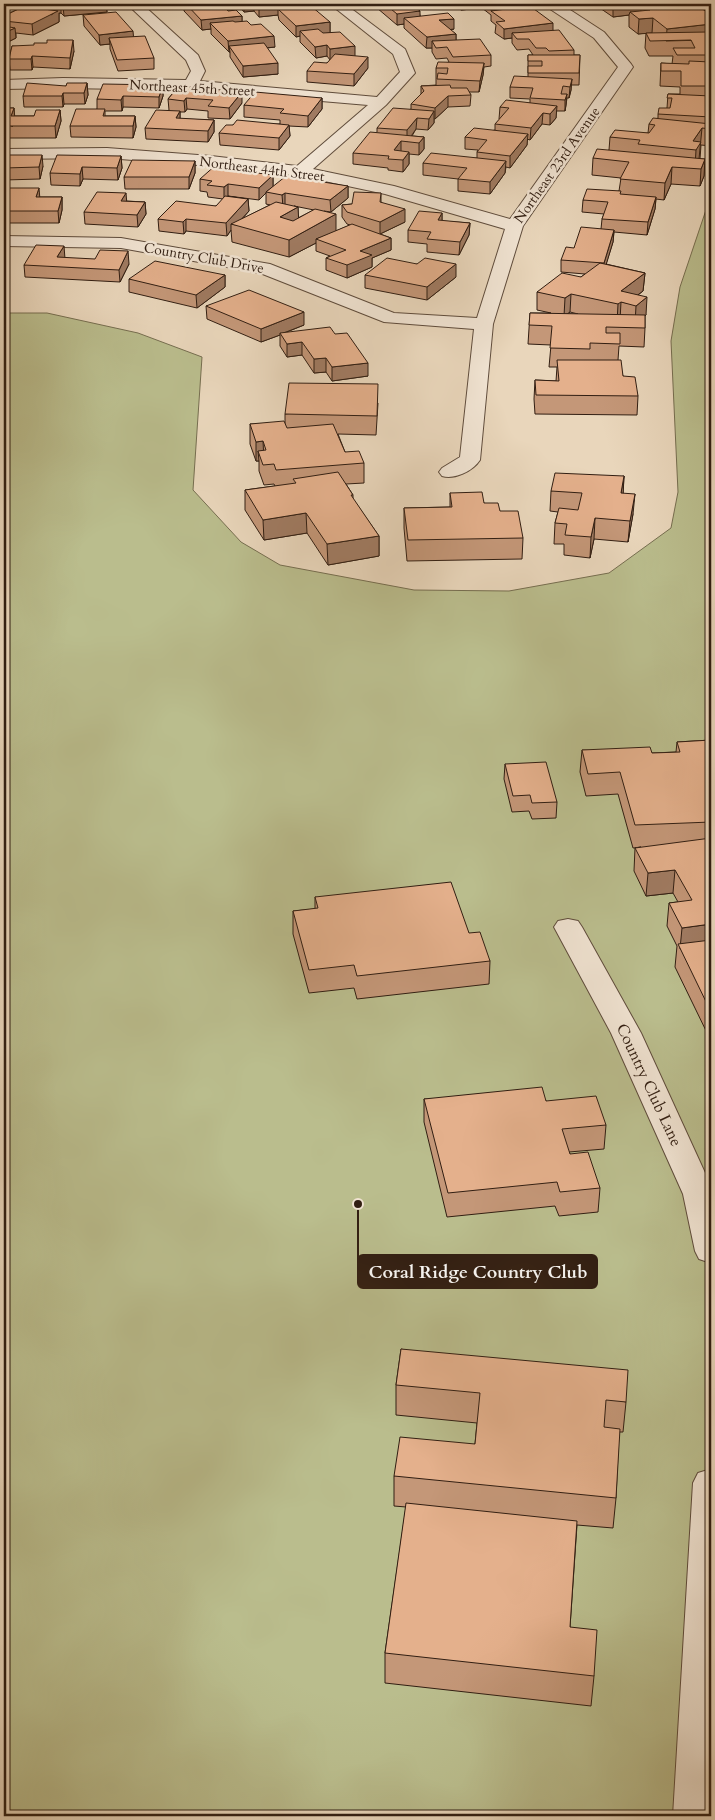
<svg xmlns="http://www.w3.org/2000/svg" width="715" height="1820" viewBox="0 0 715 1820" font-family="Cardo,serif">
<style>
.green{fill:#babd8d;stroke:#766e50}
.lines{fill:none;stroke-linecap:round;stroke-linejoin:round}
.minor-casing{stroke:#5f4c3c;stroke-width:2}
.minor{fill:#f1e4d3;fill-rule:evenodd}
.wall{fill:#c49778;stroke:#311e12;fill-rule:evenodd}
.shaded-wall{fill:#a07b62;stroke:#311e12}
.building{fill:#e4b08c;stroke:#311e12}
.labels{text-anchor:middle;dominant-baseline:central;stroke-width:5;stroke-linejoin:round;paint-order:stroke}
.far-street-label{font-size:14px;fill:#311e12;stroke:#f1e4d3}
.street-label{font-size:16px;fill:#311e12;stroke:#f1e4d3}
.leader{fill:none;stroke:#311e12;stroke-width:2}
.callout-dot{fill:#311e12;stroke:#f1e4d3;stroke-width:2}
.callout{fill:#311e12;stroke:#311e12;stroke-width:2}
.callout-label{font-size:18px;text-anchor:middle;font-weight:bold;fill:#fff}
</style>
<rect width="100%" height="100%" fill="#e9d6bb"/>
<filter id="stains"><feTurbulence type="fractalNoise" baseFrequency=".004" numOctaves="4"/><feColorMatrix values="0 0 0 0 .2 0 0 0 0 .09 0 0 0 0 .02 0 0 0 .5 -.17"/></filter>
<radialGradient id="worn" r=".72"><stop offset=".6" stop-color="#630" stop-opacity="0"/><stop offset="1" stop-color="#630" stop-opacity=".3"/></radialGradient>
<path class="green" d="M 711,200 L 711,1816 L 4,1816 L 4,313 L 47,313 L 138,333 L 202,357 L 193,490 L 241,542 L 280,565 L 414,590 L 509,591 L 609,573 L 671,528 L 678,492 L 671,341 L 680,287 L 708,204 Z"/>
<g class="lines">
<g class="minor-casing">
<path id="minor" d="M 7,4 L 25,4 L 23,7 L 4,14 L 4,5 Z
M 127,4 L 142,4 L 198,55 L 205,71 L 200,81 L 377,97 L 400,72 L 393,54 L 330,4 L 345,4 L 405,49 L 415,73 L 386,105 L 313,169 L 394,186 L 510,219 L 618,67 L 594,38 L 547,7 L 545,4 L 561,4 L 604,32 L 631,64 L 633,67 L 523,226 L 493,324 L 480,460 C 473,471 454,480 442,476 L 439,472 L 442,468 L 460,457 L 474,329 L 384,322 L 260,273 L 121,248 L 4,246 L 4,236 L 121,238 L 270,264 L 394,313 L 477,318 L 505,229 L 385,194 L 301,176 L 211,166 L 107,158 L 4,159 L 4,149 L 107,148 L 211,156 L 297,166 L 368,105 L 191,90 L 63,88 L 4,89 L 4,80 L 63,78 L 186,80 L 191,71 L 186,60 Z
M 568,919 L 578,921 L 582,927 L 641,1033 L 711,1186 L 711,1263 L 699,1259 L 695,1251 L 683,1194 L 611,1033 L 554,927 L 558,921 Z
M 711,1469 L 711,1816 L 673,1816 L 693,1483 L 698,1473 Z"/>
</g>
<use href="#minor" class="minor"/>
</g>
<path class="wall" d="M 47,4 L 106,4 L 107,12 L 64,16 L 61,13 L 59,13 L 59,22 L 33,35 L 16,33 L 16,38 L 4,44 L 4,16 L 48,6 Z
M 173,4 L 233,4 L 233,10 L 242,16 L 242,22 L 275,47 L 267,48 L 278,74 L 243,77 L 230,57 L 230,52 L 229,52 L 211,34 L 211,29 L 202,30 L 184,11 L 184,7 L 176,8 Z
M 238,4 L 244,4 L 244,5 L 244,4 L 303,4 L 303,7 L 330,22 L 330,33 L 368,68 L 354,86 L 307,82 L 307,71 L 327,63 L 330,60 L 327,56 L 316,58 L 300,42 L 300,36 L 296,37 L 279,20 L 278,15 L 259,17 L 254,11 L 244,12 L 238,5 Z
M 377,4 L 418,4 L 419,5 L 419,10 L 420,16 L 454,29 L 450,30 L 456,34 L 456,40 L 491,55 L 491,66 L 484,67 L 483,75 L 479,92 L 469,92 L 471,95 L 470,106 L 448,107 L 435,119 L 434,119 L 434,123 L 428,130 L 416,129 L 412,136 L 424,137 L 424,149 L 419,155 L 409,154 L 409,164 L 403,172 L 388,170 L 388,168 L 353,164 L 353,153 L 377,132 L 377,128 L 411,109 L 411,104 L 421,94 L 421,86 L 436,85 L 436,68 L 449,62 L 447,58 L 436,59 L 432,52 L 432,48 L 426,48 L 404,28 L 404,24 L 397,25 L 377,8 Z
M 453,4 L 519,4 L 519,8 L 553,30 L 574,50 L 574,55 L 580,55 L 579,85 L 571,85 L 571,90 L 569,98 L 567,98 L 566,105 L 565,111 L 556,111 L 556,118 L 550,125 L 542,124 L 530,140 L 527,139 L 527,145 L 510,168 L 506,167 L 505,173 L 490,194 L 458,191 L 458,179 L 423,175 L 423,163 L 477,158 L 477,152 L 478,150 L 465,149 L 465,137 L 495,130 L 495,124 L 500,119 L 499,119 L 500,107 L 530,103 L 530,99 L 510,98 L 510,87 L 528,77 L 528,55 L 533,55 L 529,49 L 517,50 L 512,43 L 512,38 L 504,39 L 495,33 L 496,25 L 491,21 L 491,15 L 482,8 L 461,10 Z
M 594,4 L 709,4 L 711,6 L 711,146 L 701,145 L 700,159 L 705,159 L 704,176 L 700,186 L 671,184 L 664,200 L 656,199 L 655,209 L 647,235 L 614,232 L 613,242 L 606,264 L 645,273 L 643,291 L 638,295 L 646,315 L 645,316 L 645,328 L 644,347 L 619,346 L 618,360 L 623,376 L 638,396 L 637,415 L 535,414 L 534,399 L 535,380 L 556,381 L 557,367 L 549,367 L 551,345 L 528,344 L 530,313 L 551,313 L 537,310 L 537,292 L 581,277 L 585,274 L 561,272 L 561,260 L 574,248 L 601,229 L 602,219 L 604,214 L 582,212 L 583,200 L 619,191 L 621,178 L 592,175 L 593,158 L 609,150 L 610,137 L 648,133 L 649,124 L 658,118 L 658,114 L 667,108 L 668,94 L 680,94 L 680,87 L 660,86 L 661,63 L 672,64 L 673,56 L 649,56 L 645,48 L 646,33 L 638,34 L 629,27 L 629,15 L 613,17 ZM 570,312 L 578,314 L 568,314 Z
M 83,15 L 133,37 L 154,58 L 154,69 L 118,71 L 110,49 L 110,44 L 100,45 L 84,26 Z
M 12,46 L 74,51 L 70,69 L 33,67 L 32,70 L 10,70 L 9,59 Z
M 87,83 L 88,95 L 85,104 L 64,104 L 63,107 L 24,107 L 23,96 L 66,86 Z
M 163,85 L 163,96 L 159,108 L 123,107 L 122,111 L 105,111 L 105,116 L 135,116 L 136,127 L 133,138 L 71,137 L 70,126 L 97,109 L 97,99 Z
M 4,86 L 6,86 L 7,97 L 6,108 L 14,108 L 14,116 L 34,116 L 60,110 L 61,121 L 56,138 L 4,138 Z
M 179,86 L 242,103 L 230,119 L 208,118 L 208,111 L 187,109 L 185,112 L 180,112 L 180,119 L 214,120 L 214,132 L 208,142 L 146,139 L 145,128 L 169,110 L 168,99 Z
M 322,98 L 322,109 L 308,127 L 289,126 L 290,136 L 279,150 L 220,145 L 219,133 L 233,125 L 280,124 L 280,120 L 244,117 L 244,105 Z
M 4,155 L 43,166 L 40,179 L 4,180 Z
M 121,156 L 122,168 L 118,180 L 83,179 L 80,186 L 51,185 L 50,173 Z
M 195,161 L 195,173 L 189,189 L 125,189 L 124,177 Z
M 240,171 L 273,175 L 273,187 L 348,186 L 348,198 L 331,212 L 324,211 L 336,231 L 350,225 L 347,224 L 342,217 L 342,205 L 352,204 L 381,193 L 381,202 L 405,222 L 380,234 L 391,238 L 391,250 L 372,258 L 372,267 L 347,278 L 326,270 L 326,258 L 330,256 L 316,251 L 316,243 L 289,257 L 232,242 L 231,230 L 227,236 L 186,231 L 184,234 L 159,231 L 158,219 L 216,206 L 223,199 L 208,197 L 207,192 L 200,191 L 200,179 ZM 266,193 L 266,204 L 270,205 L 242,219 L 249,211 L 248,199 L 227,196 L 228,196 L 259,200 ZM 294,206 L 314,210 L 298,218 L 298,207 Z
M 4,191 L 40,197 L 62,197 L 62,210 L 59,223 L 4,223 Z
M 126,201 L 145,202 L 146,214 L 138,227 L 85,224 L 84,212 Z
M 442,213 L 442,221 L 470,223 L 469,235 L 459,255 L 427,252 L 427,244 L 408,242 L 408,230 Z
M 4,249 L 5,249 L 6,262 L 6,291 L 4,291 Z
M 65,258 L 129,264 L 120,282 L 25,277 L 24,265 Z
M 417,264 L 456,277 L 427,300 L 365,288 L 365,275 Z
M 225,275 L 225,287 L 197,308 L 129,292 L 129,279 Z
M 206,306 L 304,325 L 287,332 L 368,376 L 332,381 L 326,372 L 314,373 L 302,355 L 287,357 L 280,346 L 280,335 L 261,342 L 207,319 Z
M 378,403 L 376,435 L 338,434 L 345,452 L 364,463 L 364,483 L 346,484 L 353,495 L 353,499 L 379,536 L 379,556 L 328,565 L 307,533 L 264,540 L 245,510 L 245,490 L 275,486 L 274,484 L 264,485 L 259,471 L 259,461 L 256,461 L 250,444 L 250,424 L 285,424 L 285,414 Z
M 624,476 L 623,493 L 633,514 L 628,542 L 594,539 L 590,558 L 564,555 L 564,544 L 554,544 L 555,523 L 558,512 L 550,511 L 551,491 Z
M 450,493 L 484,503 L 500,511 L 523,538 L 522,559 L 407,561 L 404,528 L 404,508 L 450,507 Z
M 711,740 L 711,1041 L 675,967 L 677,946 L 667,926 L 669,903 L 678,902 L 673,893 L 646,896 L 634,871 L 635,848 L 641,847 L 633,848 L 618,794 L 586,796 L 580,772 L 582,750 L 652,753 L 676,752 L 677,742 Z
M 505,764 L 557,802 L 556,818 L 532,819 L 529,811 L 512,812 L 504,779 Z
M 315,897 L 469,933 L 490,961 L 489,984 L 357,999 L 354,988 L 309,993 L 293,934 L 293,911 L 315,909 Z
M 424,1099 L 546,1101 L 606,1125 L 604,1149 L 569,1152 L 570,1154 L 600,1188 L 598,1212 L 559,1216 L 555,1206 L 447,1217 L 424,1122 Z
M 401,1349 L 626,1402 L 623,1432 L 619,1432 L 616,1498 L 613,1528 L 577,1525 L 570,1627 L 594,1676 L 591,1706 L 385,1683 L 385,1653 L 406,1507 L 394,1506 L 394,1476 L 475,1444 L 477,1423 L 396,1415 L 396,1385 Z"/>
<path class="shaded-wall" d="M 54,4 L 61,4 L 61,13 L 59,13 L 59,22 L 33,35 L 32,24 L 44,9 L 50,6 L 51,15 L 54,13 Z
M 83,4 L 106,4 L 107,12 L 64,16 L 63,6 Z
M 176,4 L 184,4 L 184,7 L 176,8 Z
M 222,4 L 233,4 L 233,14 L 222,15 Z
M 244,4 L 254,4 L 254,11 L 244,12 Z
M 282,4 L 303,4 L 303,12 L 278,9 L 278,15 L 259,17 L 259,6 Z
M 461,4 L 482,4 L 482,8 L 461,10 Z
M 499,4 L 519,4 L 518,12 L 491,11 L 492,5 Z
M 637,4 L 641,4 L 641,14 L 630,12 L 629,15 L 613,17 L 613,6 Z
M 413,5 L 419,5 L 419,12 L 420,11 L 420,22 L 404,18 L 404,24 L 397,25 L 397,14 Z
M 711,7 L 711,22 L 701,8 Z
M 242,16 L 242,26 L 210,23 L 211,29 L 202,30 L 201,20 Z
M 653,18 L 652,33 L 638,34 L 639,19 Z
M 454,19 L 454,29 L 439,31 L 439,20 Z
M 330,22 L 330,33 L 305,36 L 300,31 L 300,36 L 296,37 L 296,26 Z
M 553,23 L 553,34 L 512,33 L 512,38 L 504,39 L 504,29 Z
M 711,24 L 711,39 L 707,29 L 706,40 L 666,41 L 667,29 Z
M 15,28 L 16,38 L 4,44 L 4,33 Z
M 133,31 L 134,42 L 109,38 L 110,44 L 100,45 L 99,35 Z
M 456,34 L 456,45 L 432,41 L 432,48 L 426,48 L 427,37 Z
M 274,36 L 275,47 L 233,51 L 229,46 L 230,52 L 229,52 L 228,41 Z
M 73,40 L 74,51 L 70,69 L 70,58 Z
M 327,45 L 327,56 L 316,58 L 315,47 Z
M 355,46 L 355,57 L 330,60 L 330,49 Z
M 32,56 L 33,67 L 32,70 L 31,59 Z
M 368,57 L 368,68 L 354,86 L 354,74 Z
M 278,63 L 278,74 L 243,77 L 243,66 Z
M 484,63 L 483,75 L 479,92 L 480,81 Z
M 572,79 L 571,90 L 569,98 L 570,87 Z
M 87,83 L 88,95 L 85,104 L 84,93 Z
M 163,85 L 163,96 L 159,108 L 159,97 Z
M 6,86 L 7,97 L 6,112 L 5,101 Z
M 242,92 L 242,103 L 230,119 L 229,108 Z
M 63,93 L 64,104 L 63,107 L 62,96 Z
M 567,94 L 566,105 L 565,111 L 565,100 Z
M 123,96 L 123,107 L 122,111 L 121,100 Z
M 448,96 L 448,107 L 435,119 L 435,108 Z
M 186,98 L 187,109 L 185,112 L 184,101 Z
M 322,98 L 322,109 L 308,127 L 308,116 Z
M 557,106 L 556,118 L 550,125 L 550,114 Z
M 14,108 L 15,120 L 12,127 L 11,116 Z
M 60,110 L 61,121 L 56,138 L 55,126 Z
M 180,111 L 180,123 L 176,130 L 176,118 Z
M 434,111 L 434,123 L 428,130 L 429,119 Z
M 543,113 L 542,124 L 530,140 L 531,128 Z
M 135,116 L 136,127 L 133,138 L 133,126 Z
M 417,118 L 416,129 L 407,142 L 407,130 Z
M 214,120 L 214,132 L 208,142 L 208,131 Z
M 289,125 L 290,136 L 279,150 L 279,138 Z
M 702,128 L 699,159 L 695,167 L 696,150 L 693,141 Z
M 528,134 L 527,145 L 510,168 L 510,156 Z
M 424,137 L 424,149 L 419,155 L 419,143 Z
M 401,141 L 401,153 L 394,150 Z
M 409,152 L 409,164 L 403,172 L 403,160 Z
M 42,155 L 43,166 L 40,179 L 39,167 Z
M 121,156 L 122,168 L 118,180 L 117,168 Z
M 705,159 L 704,176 L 700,186 L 701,169 Z
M 195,161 L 195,173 L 189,189 L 189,177 Z
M 506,161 L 505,173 L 490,194 L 490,182 Z
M 82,167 L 83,179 L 80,186 L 80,174 Z
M 672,167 L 671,184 L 664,200 L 665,183 Z
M 273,175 L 273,187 L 266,192 L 266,193 L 259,200 L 259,188 Z
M 228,184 L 228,196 L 224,199 L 224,187 Z
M 348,186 L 348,198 L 331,212 L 330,200 Z
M 39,188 L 40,200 L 36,197 Z
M 126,193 L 127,205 L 121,201 Z
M 285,193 L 285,205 L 283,207 L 282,195 Z
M 62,197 L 62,210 L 59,223 L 58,211 Z
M 656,197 L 655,209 L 647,235 L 648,222 Z
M 248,199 L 249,211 L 236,225 L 231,224 L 231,230 L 227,236 L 226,223 Z
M 145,202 L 146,214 L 138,227 L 137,215 Z
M 298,207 L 299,225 L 280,217 Z
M 405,209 L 405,222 L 380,234 L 380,222 Z
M 442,213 L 442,225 L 438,220 Z
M 336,214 L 336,232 L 316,239 L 316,243 L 289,257 L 289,240 Z
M 186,219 L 186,231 L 184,234 L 183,222 Z
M 470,223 L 469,235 L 459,255 L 460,242 Z
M 614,230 L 613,242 L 603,275 L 604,263 Z
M 391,238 L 391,250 L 372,258 L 372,267 L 347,278 L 347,265 L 360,251 Z
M 64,246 L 65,259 L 57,257 Z
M 5,249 L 6,262 L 6,291 L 5,278 Z
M 128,251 L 129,264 L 120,282 L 119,270 Z
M 456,264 L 456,277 L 427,300 L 427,287 Z
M 645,273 L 643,291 L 627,303 L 621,302 L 620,320 L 617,323 L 618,304 L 621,291 Z
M 225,275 L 225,287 L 197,308 L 196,295 Z
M 571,294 L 570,312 L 564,316 L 565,298 Z
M 647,297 L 646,315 L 635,324 L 636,306 Z
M 304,312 L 304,325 L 281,334 L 280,333 L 280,335 L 261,342 L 261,329 Z
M 302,342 L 302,355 L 287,357 L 287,344 Z
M 326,358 L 326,372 L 314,373 L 314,359 Z
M 368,363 L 368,376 L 332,381 L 332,367 Z
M 263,441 L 264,460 L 258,451 L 259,461 L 256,461 L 256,442 Z
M 624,476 L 623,496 L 621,493 Z
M 635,494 L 633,514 L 628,542 L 630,521 Z
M 306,513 L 307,533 L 264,540 L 263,520 Z
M 595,518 L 594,539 L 590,558 L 591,537 Z
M 379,536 L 379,556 L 328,565 L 327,544 Z
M 675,870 L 673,893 L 646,896 L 648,873 Z
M 711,924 L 711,946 L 680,949 L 682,928 Z"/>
<path class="building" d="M 29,4 L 36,4 L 50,6 L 44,9 L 58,11 L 32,24 L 4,21 L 4,16 Z
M 62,4 L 83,4 L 63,6 Z
M 186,4 L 228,4 L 222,4 L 228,11 L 236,10 L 242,16 L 201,20 Z
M 257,4 L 282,4 L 259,6 Z
M 385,4 L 418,4 L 419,5 L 413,5 L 420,11 L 397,14 Z
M 609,4 L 637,4 L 613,6 Z
M 642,4 L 709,4 L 711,6 L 711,7 L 701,8 L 711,15 L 711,24 L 667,29 L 653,18 L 639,19 L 630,12 L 650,10 Z
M 311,6 L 330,22 L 296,26 L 278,9 Z
M 530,6 L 553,23 L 504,29 L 496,22 L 505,21 L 491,11 Z
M 116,12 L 133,31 L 99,35 L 83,15 Z
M 448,13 L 454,19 L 439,20 L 456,34 L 427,37 L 404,18 Z
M 233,21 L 235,22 L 247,21 L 251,25 L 261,24 L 274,36 L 228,41 L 210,23 Z
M 4,26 L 15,28 L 4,33 Z
M 318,29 L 323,33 L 340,32 L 355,46 L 330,49 L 327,45 L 315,47 L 300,31 Z
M 707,29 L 711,29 L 711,55 L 677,55 L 673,48 L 695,48 L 691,40 L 650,41 L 646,33 L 708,32 Z
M 559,30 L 574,50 L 549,51 L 546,48 L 536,48 L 529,39 L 517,39 L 512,33 Z
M 145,36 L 154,58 L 117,60 L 109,38 Z
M 480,39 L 491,55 L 453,57 L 447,47 L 436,48 L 432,41 Z
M 47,40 L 73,40 L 70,58 L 32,56 L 31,59 L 9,59 L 12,46 L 34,45 L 34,43 L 47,43 Z
M 264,43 L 278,63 L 243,66 L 229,46 Z
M 335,54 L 368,57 L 354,74 L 307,71 L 314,62 L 327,63 Z
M 528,55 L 580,55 L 579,73 L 528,73 L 528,66 L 542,66 L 542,61 L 528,61 Z
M 689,61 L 711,62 L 711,86 L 681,86 L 681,71 L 661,71 L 661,63 L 689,64 Z
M 438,62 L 484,63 L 480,81 L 437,79 L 438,73 L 447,74 L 448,68 L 436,68 Z
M 514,76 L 572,79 L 570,87 L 563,86 L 561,94 L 567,94 L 565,100 L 530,98 L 533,88 L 510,87 Z
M 27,83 L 66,86 L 67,83 L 87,83 L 84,93 L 63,93 L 62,96 L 23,96 Z
M 103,84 L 163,85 L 159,97 L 123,96 L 121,100 L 97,99 Z
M 450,85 L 451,88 L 467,88 L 471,95 L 448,96 L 435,108 L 411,104 L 424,91 L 421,86 Z
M 4,86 L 6,86 L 5,101 L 4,101 Z
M 179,86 L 242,92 L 229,108 L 208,106 L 213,100 L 186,98 L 184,101 L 168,99 Z
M 255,92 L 322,98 L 308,116 L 280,113 L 284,109 L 244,105 Z
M 668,94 L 711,96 L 711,117 L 658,114 L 659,108 L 670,108 L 672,98 L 667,98 Z
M 506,100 L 557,106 L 550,114 L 543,113 L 531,128 L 495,124 L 509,108 L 500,107 Z
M 4,108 L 14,108 L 11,116 L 34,116 L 36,110 L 60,110 L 55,126 L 4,126 Z
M 393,108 L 434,111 L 429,119 L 417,118 L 407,130 L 377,128 Z
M 76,109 L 105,109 L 103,116 L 135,116 L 133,126 L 70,126 Z
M 156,110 L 180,111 L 176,118 L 214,120 L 208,131 L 145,128 Z
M 653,118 L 711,124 L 711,129 L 702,128 L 693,141 L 701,142 L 696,150 L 638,144 L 640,140 L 610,137 L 615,130 L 649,133 L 655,125 L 649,124 Z
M 237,120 L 289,125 L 279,138 L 219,133 L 226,125 L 233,125 Z
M 474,128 L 528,134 L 510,156 L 477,152 L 487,140 L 465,137 Z
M 370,132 L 424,137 L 419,143 L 401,141 L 394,150 L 409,152 L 403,160 L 388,159 L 389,156 L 353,153 Z
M 597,149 L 705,159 L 701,169 L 672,167 L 665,183 L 620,179 L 629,162 L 593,158 Z
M 431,153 L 506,161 L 490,182 L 458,179 L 467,168 L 423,163 Z
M 4,155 L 42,155 L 39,167 L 4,168 Z
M 57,155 L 121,156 L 117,168 L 82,167 L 80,174 L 50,173 Z
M 132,160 L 195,161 L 189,177 L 124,177 Z
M 217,164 L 240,167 L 236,170 L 273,175 L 259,188 L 228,184 L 224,187 L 207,185 L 212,181 L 200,179 Z
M 286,176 L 348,186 L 330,200 L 285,193 L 282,195 L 266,192 Z
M 5,188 L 39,188 L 36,197 L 62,197 L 58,211 L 4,211 L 4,191 Z
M 587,189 L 621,191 L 620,194 L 656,197 L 648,222 L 602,219 L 608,202 L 583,200 Z
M 97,192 L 126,193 L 121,201 L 145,202 L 137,215 L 84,212 Z
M 354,192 L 381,193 L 380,202 L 405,209 L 380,222 L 347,212 L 342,205 L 352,204 Z
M 225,196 L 248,199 L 226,223 L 186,219 L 183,222 L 158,219 L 176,201 L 216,206 Z
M 276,202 L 298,207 L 280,217 L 293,221 L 315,209 L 336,214 L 289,240 L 231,224 Z
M 419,211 L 442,213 L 438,220 L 470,223 L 460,242 L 427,239 L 431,232 L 408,230 Z
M 352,224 L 391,238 L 360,251 L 372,255 L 347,265 L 326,258 L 346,250 L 316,239 Z
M 581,227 L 614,230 L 604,263 L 561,260 L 566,247 L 574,248 Z
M 36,245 L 64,246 L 57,257 L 95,259 L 100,250 L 128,251 L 119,270 L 24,265 Z
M 4,249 L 5,249 L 5,278 L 4,278 Z
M 387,258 L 417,264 L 425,258 L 456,264 L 427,287 L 365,275 Z
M 155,261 L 225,275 L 196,295 L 129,279 Z
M 600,263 L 645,273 L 621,291 L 647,297 L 636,306 L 621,302 L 618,304 L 571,294 L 565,298 L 537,292 L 562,273 L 581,277 Z
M 249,290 L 304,312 L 261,329 L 206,306 Z
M 530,313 L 645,315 L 645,328 L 606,327 L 606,333 L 620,333 L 620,344 L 590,343 L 590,349 L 550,348 L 552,326 L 529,325 Z
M 330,327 L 335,334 L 347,333 L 368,363 L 332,367 L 326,358 L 314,359 L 302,342 L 287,344 L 280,333 Z
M 557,360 L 621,360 L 623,376 L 635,377 L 638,396 L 536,395 L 535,380 L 559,381 Z
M 289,383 L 378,384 L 377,416 L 285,414 Z
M 284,421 L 287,428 L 333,424 L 345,452 L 359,451 L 364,463 L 276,470 L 274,464 L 263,465 L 258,451 L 266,450 L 263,441 L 256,442 L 250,424 Z
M 338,472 L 353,495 L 351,495 L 379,536 L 327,544 L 306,513 L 263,520 L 245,490 L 296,483 L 293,479 Z
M 555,473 L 624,476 L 621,493 L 635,494 L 630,521 L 595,518 L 591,537 L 565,535 L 567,524 L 555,523 L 559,508 L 578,510 L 582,493 L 551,491 Z
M 482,492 L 484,503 L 498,503 L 500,511 L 518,511 L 523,538 L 408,540 L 404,508 L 452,507 L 450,493 Z
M 711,740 L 711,822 L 635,825 L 620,772 L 588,774 L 582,750 L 650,747 L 652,753 L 680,752 L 677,742 Z
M 546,762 L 557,802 L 532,803 L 530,795 L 513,796 L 505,764 Z
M 711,838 L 711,924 L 682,928 L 669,903 L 692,900 L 675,870 L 648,873 L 635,848 Z
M 451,882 L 469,933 L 480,932 L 490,961 L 357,976 L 354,965 L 309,970 L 293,911 L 318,908 L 315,897 Z
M 711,940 L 711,1012 L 678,944 Z
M 542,1087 L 546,1101 L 596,1096 L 606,1125 L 562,1129 L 570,1154 L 588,1152 L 600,1188 L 560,1192 L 557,1182 L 448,1193 L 424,1099 Z
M 401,1349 L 628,1370 L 626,1402 L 606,1400 L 604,1427 L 620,1429 L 616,1498 L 394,1476 L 400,1437 L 475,1444 L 480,1393 L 396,1385 Z
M 406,1503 L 577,1521 L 570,1627 L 597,1630 L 594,1676 L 385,1653 Z"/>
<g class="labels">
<g class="far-street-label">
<text transform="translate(192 88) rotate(3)">Northeast 45th Street</text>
<text transform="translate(557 165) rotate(-55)">Northeast 23rd Avenue</text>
<text transform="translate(262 169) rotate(7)">Northeast 44th Street</text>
<text transform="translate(204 258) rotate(10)">Country Club Drive</text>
</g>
<g class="street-label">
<text transform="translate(649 1085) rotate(65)">Country Club Lane</text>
</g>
</g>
<path class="leader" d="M358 1204L358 1271"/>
<circle class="callout-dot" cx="358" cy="1204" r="5"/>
<rect class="callout" x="358" y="1255" width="239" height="33" rx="5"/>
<g class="callout-label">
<text x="478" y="1278">Coral Ridge Country Club</text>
</g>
<rect width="715" height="1820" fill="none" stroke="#e9d6bb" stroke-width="20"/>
<rect x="5" y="5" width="705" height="1810" fill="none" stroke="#311e12" stroke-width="2.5"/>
<rect x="10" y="10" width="695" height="1800" fill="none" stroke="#311e12"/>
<rect width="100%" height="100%" filter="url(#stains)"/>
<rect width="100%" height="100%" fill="url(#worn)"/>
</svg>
